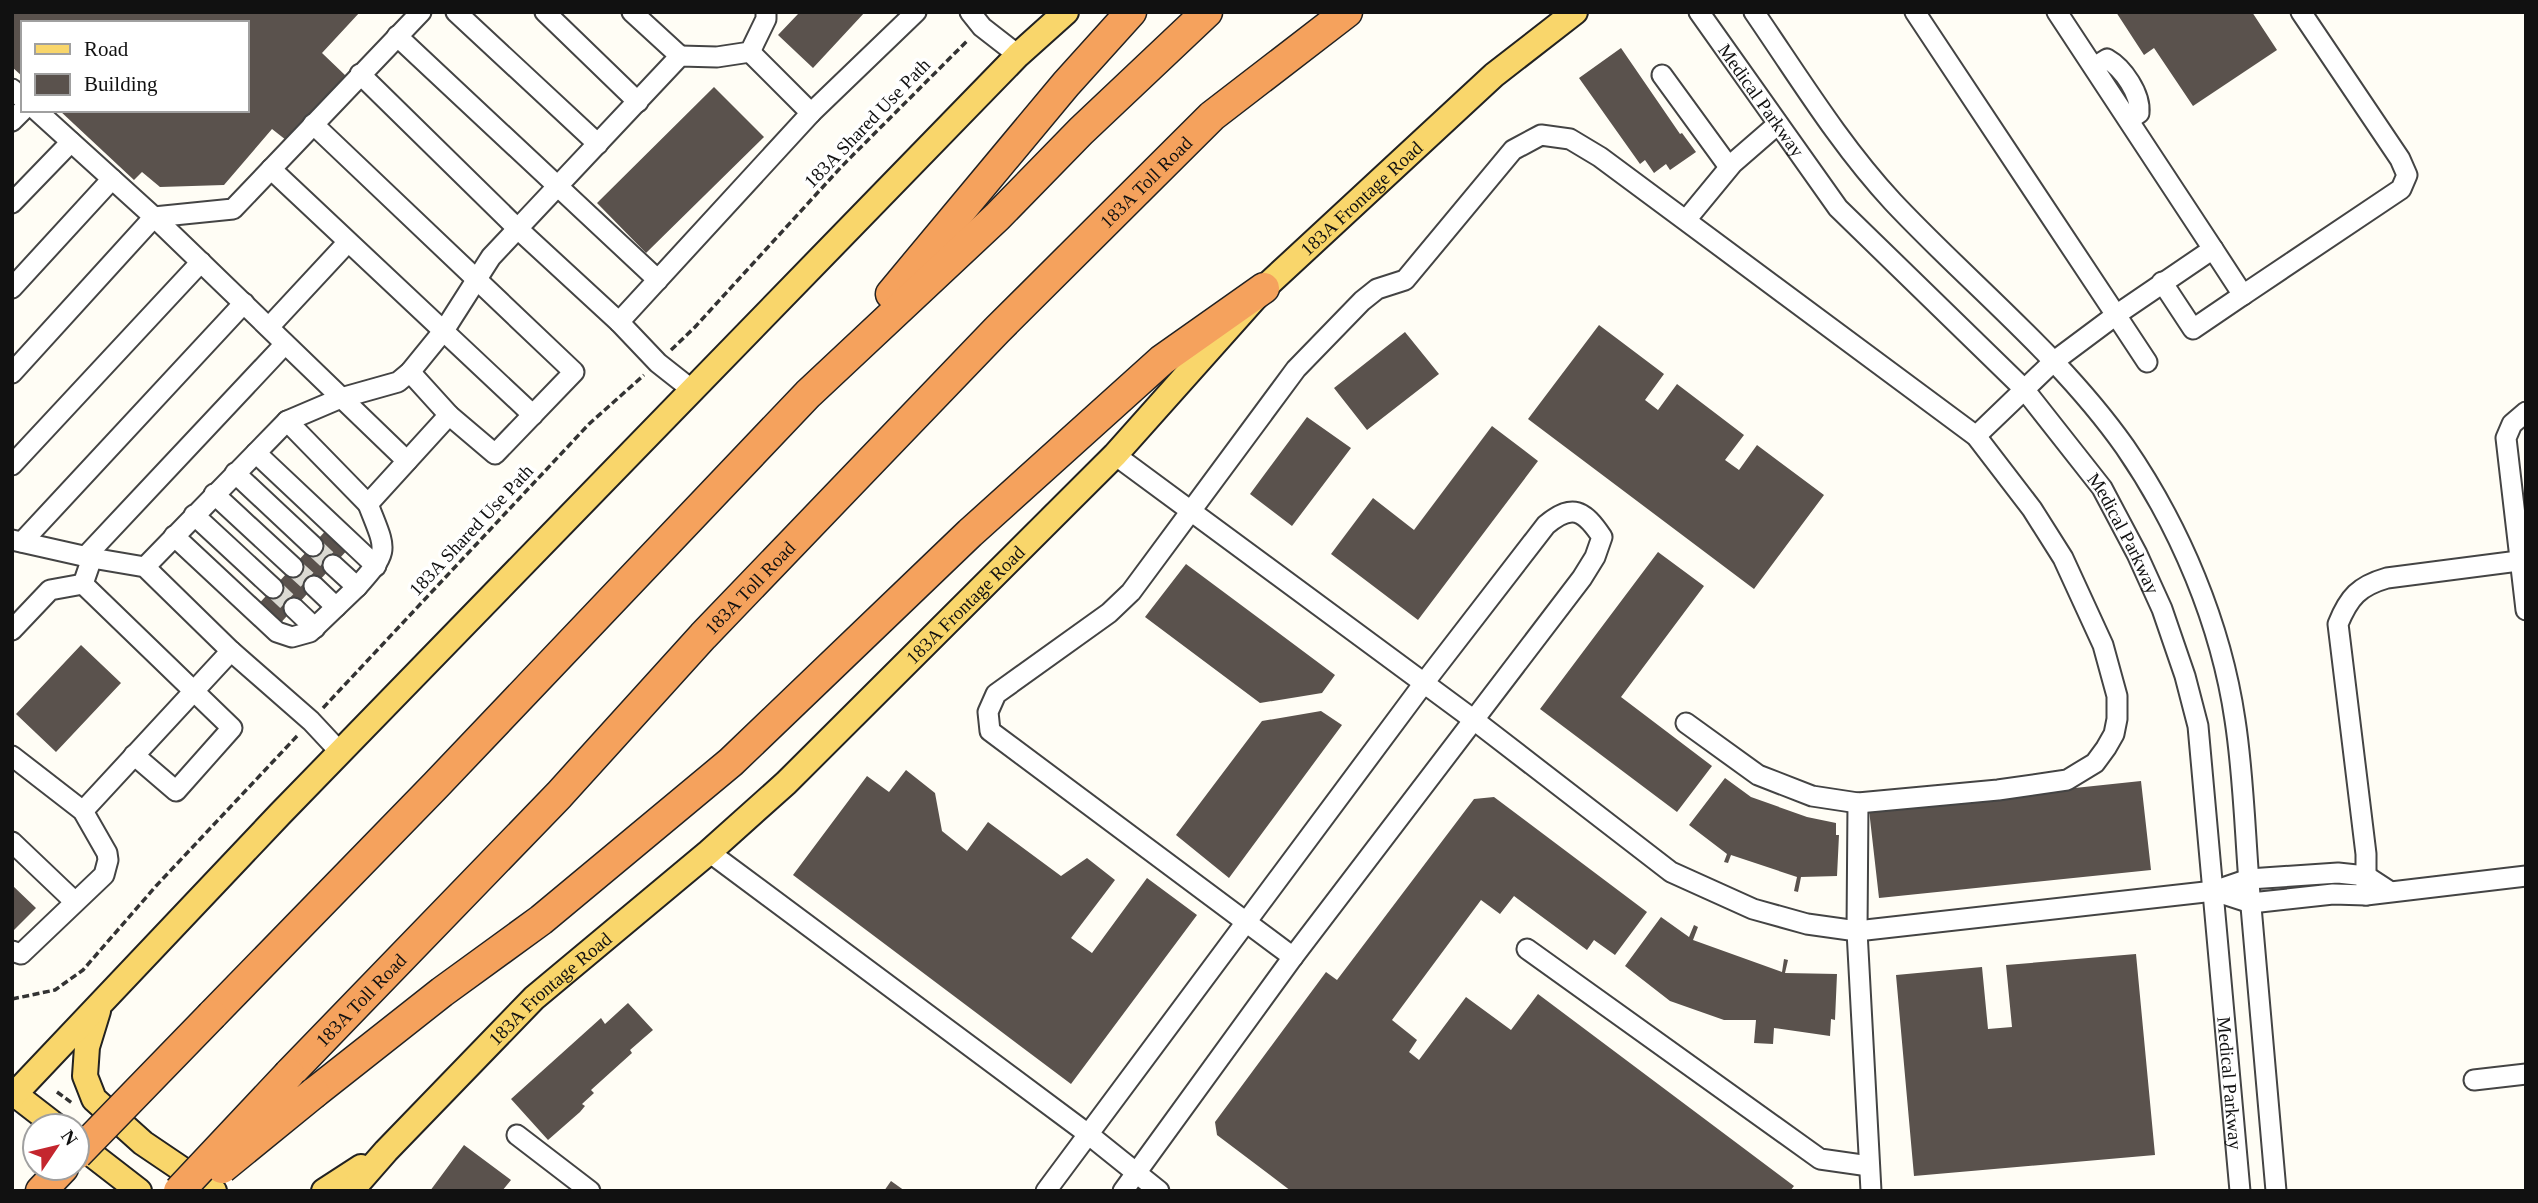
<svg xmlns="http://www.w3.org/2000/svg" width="2538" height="1203" viewBox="0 0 2538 1203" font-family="'Times New Roman',serif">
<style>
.building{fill:#5a524d}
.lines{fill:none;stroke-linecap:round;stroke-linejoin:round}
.minor-tunnel{stroke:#dbdad3;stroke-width:19;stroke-dasharray:19 10;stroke-linecap:butt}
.minor-casing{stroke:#444;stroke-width:23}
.major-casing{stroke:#222;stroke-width:28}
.highway-casing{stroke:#222;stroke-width:33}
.path{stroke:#333;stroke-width:3.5;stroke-dasharray:7 3.5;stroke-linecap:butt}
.minor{stroke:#fff;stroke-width:19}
.major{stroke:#f9d66b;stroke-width:24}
.highway{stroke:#f5a25d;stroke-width:30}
.highway-bridge-casing{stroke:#222;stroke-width:33;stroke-linecap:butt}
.highway-bridge{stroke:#f5a25d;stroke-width:30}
.labels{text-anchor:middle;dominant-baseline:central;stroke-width:7;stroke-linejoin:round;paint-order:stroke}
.street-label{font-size:19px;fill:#111;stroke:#fff}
</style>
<rect width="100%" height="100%" fill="#fffdf5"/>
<path class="building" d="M 12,12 L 360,12 L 322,53 L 346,76 L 286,140 L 272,129 L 224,185 L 160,187 L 142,172 L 134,180 L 59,110 L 247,110 L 247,23 L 23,23 L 23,77 L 12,67 Z
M 797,12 L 865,12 L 813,68 L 778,35 L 798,14 Z
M 2116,12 L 2252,12 L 2277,50 L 2193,106 L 2154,48 L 2144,55 Z
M 1621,48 L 1680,134 L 1682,133 L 1696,152 L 1670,170 L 1666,164 L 1654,173 L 1645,160 L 1640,164 L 1579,78 Z
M 714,87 L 764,137 L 646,253 L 597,203 Z
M 1599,325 L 1664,374 L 1645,400 L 1658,410 L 1677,384 L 1744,435 L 1725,460 L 1739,470 L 1757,445 L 1824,495 L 1754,589 L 1528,419 Z
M 1405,332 L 1439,374 L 1367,430 L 1334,388 Z
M 1307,417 L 1351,448 L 1292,526 L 1250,494 Z
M 1492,426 L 1538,461 L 1418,620 L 1331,554 L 1373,498 L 1414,530 Z
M 329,527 L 350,547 L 276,628 L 255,608 Z
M 1658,552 L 1704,586 L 1621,697 L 1712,766 L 1677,812 L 1540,709 Z
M 1186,564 L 1335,675 L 1322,693 L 1260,703 L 1145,617 Z
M 81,645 L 121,683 L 56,752 L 16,714 Z
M 1321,711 L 1342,725 L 1229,878 L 1176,835 L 1262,721 Z
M 906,770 L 935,793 L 942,831 L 967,851 L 988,822 L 1061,876 L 1087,858 L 1115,880 L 1071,938 L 1092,953 L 1147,878 L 1197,915 L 1071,1084 L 793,875 L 867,776 L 889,792 Z
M 1725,778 L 1751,797 L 1807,817 L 1836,823 L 1836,835 L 1839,835 L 1837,876 L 1801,877 L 1798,892 L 1794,891 L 1797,877 L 1731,855 L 1728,863 L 1724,862 L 1727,854 L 1689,825 Z
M 2141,781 L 2151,870 L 1879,898 L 1869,810 Z
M 1494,797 L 1647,912 L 1615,955 L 1594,940 L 1587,950 L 1514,896 L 1500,914 L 1481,900 L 1392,1020 L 1417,1040 L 1409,1052 L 1419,1060 L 1466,997 L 1511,1030 L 1538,994 L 1794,1186 L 1790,1191 L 1291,1191 L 1217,1135 L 1215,1122 L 1326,972 L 1337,980 L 1474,799 Z
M 12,885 L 36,908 L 12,932 Z
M 1661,917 L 1689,937 L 1694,925 L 1698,927 L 1693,940 L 1782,972 L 1784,959 L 1788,960 L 1785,973 L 1837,974 L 1835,1020 L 1831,1019 L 1830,1036 L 1774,1028 L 1773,1044 L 1754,1043 L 1756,1020 L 1724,1020 L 1670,1001 L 1625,966 Z
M 2136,954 L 2155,1155 L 1914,1176 L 1896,975 L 1982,967 L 1988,1029 L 2012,1027 L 2006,965 Z
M 628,1003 L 653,1030 L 630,1050 L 632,1053 L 591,1090 L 594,1093 L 582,1104 L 585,1106 L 580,1112 L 548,1140 L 511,1099 L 601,1018 L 605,1024 Z
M 464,1145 L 511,1180 L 502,1191 L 430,1191 Z
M 891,1181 L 905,1191 L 884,1191 Z"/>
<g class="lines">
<path class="minor-tunnel" d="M 313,546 L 333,565
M 293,567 L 314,586
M 273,588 L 294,608"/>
<g class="minor-casing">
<g id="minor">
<path d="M 456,12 L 598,144"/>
<path d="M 545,12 L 638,102"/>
<path d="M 632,12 L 680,56"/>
<path d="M 970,12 L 982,27 L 1018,55"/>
<path id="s1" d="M 1699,12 L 1838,208 L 2024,389 L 2102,488 L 2137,554 L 2162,609 L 2185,676 L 2198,726 L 2240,1191"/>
<path d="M 1754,12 C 1798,76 1840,145 1893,202 C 1970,284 2060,355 2125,447 C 2180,527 2221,624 2235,720 C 2244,778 2245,837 2250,895 C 2259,994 2267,1092 2276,1191"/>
<path d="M 1915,12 L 2116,315 L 2053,362 L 1976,436"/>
<path d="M 2057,12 L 2213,249"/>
<path d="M 397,36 L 658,280"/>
<path d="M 750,52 L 811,113"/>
<path d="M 2094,67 L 2107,59 C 2123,68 2141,94 2139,113 L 2129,120"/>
<path d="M 360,74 L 518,229 L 619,322"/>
<path d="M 1662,75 L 1729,167"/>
<path d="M 12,89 L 23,99"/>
<path d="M 36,110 L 154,217 L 407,461"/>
<path d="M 12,121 L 23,110"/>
<path d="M 271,169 L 533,415"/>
<path d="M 12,203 L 71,142"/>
<path d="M 1686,220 L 1733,163 L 1778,124"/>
<path d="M 2162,282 L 2193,329 L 2243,295"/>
<path d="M 12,288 L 112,179"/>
<path d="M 269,327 L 348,242"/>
<path d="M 2147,362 L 2116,315 L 2213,249 L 2243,295 L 2401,189 L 2407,175 L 2400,159 L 2301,12"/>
<path d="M 410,372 L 449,415"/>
<path d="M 12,373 L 154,217 L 233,209 L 421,12"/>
<path d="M 691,389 L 658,363 L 619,322 L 811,113 L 916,12"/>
<path d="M 2526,412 L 2512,424 L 2506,438 L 2526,610"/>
<path d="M 287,421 L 368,504 L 449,415 L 495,454 L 574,372 L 313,124"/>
<path d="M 256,453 L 376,566"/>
<path d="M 1115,455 L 1474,720 L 1671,872 L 1753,909 L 1807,924 L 1857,931 L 2214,891 L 2249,879 L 2338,873 L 2366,876 L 2389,891"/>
<path d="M 12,465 L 201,262"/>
<path d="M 235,473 L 313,546"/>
<path d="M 214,494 L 293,567"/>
<path d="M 194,515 L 273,588"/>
<path d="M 174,536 L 277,632 L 292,637 L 310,632 L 357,587"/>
<path d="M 12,540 L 92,558 L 145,567 L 231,651 L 311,721 L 340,752"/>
<path d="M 22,542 L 244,303"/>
<path d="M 85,557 L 285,344"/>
<path d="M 92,558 L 83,584 L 232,728 L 176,791 L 134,755"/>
<path d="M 333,565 L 357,587 C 391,549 386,551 368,504"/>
<path d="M 145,567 L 287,421 L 341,398 L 398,382 L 410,372 L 445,329 L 491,257 L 680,56 L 717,57 L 750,52 L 766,19 L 766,12"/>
<path d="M 314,586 L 336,607"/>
<path d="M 294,608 L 315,628"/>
<path d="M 12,630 L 50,590 L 83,584"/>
<path d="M 12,756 L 83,811 L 107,853 L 108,860 L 104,875 L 21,954 L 12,951"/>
<path d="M 1858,803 L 1857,931 L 1871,1191"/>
<path d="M 83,811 L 231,651"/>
<path d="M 12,842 L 74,901"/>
<path d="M 709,852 L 1088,1134 L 1159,1191"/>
<path d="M 2214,891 L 2251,903 L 2333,894 L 2366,895 L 2526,876"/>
<path d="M 2366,895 L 2366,854 L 2338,624 C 2349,597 2359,586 2387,578 L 2526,560"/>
<path d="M 1527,949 L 1820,1159 L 1869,1166"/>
<path d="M 1293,957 L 990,731 L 988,712 L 996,694 L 1109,613 L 1131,592 L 1296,369 L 1362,301 L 1377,289 L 1405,280 L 1513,150 L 1541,135 L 1570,139 L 1600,157 L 1976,436 L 2032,509 L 2063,558 L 2103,645 L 2117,696 L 2117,719 L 2114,734 L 2106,748 L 2095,763 L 2067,780 L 1998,790 L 1858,803 L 1812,796 L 1758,775 L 1686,723"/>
<path d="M 2474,1080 L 2526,1074"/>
<path d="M 517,1135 L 590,1191"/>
<path d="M 1046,1191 L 1424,683 L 1546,525 C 1572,503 1584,510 1602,537 L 1595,557 L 1582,578 L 1293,957 L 1123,1191"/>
</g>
</g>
<g class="major-casing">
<g id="major">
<path d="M 98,1011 L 87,1047 L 85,1076 L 94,1099 L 143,1143 L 214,1191"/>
<path d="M 12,1092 L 56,1126"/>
<path d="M 12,1097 L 280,814 L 1018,55 L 1066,12"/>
<path d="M 77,1143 L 139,1191"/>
<path d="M 324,1191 L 361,1167"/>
<path id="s2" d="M 351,1191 L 386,1151 L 534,998 L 709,852 L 786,783 L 1115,455 L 1264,288 L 1494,75 L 1575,12"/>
</g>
</g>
<g class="highway-casing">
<g id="highway">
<path d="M 891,294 L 1066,84 L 1131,12"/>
<path d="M 212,1015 L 436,785 L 808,394 L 997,217 L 1081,131 L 1207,12"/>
<path id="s3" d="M 289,1074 L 559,795 L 703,636 L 997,330 L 1212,116 L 1347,12"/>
<path d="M 314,1093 L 442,992 L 541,920 L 731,762 L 970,533 L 1162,360 L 1264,288"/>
<path d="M 41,1191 L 63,1168"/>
</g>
</g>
<path class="path" d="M 671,350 L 695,327 L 842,166 L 968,40
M 323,708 L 589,424 L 644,375
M 12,999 L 55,990 L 83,970 L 156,886 L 298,735
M 57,1092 L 72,1103"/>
<use href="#minor" class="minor"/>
<use href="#major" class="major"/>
<use href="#highway" class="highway"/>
<g class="highway-bridge-casing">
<path id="highway-bridge" d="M 77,1154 L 212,1015
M 222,1168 L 314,1093
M 179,1191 L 289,1074"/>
</g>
<use href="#highway-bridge" class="highway-bridge"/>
</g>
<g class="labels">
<g class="street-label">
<text stroke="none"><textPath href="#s1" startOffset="108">Medical Parkway</textPath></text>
<text transform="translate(867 123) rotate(-46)">183A Shared Use Path</text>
<text stroke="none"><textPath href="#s3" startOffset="1237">183A Toll Road</textPath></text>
<text stroke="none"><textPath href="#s2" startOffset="1418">183A Frontage Road</textPath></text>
<text transform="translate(471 530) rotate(-47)">183A Shared Use Path</text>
<text stroke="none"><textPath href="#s1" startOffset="676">Medical Parkway</textPath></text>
<text stroke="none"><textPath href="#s3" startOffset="670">183A Toll Road</textPath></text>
<text stroke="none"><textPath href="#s2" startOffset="850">183A Frontage Road</textPath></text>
<text stroke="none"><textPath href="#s2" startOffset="284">183A Frontage Road</textPath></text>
<text stroke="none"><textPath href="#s3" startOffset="103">183A Toll Road</textPath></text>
<text stroke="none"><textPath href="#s1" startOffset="1242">Medical Parkway</textPath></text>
</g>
</g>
<rect width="2538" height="1203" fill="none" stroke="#111111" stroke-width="28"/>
<rect x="21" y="21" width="228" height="91" fill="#ffffff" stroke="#a0a0a0" stroke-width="2"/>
<rect x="35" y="44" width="35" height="10" fill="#f9d66b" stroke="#a0a0a0" stroke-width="2"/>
<text x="84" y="56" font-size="21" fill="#111111">Road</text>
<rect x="35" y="74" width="35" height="21" fill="#5a524d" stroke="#a0a0a0" stroke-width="2"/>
<text x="84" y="91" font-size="21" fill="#111111">Building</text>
<g transform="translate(56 1147) rotate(55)"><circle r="33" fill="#ffffff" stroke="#a0a0a0" stroke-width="2"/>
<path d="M0-5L12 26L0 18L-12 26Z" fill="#c4262e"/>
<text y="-10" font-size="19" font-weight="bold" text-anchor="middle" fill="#111111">N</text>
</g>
</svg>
